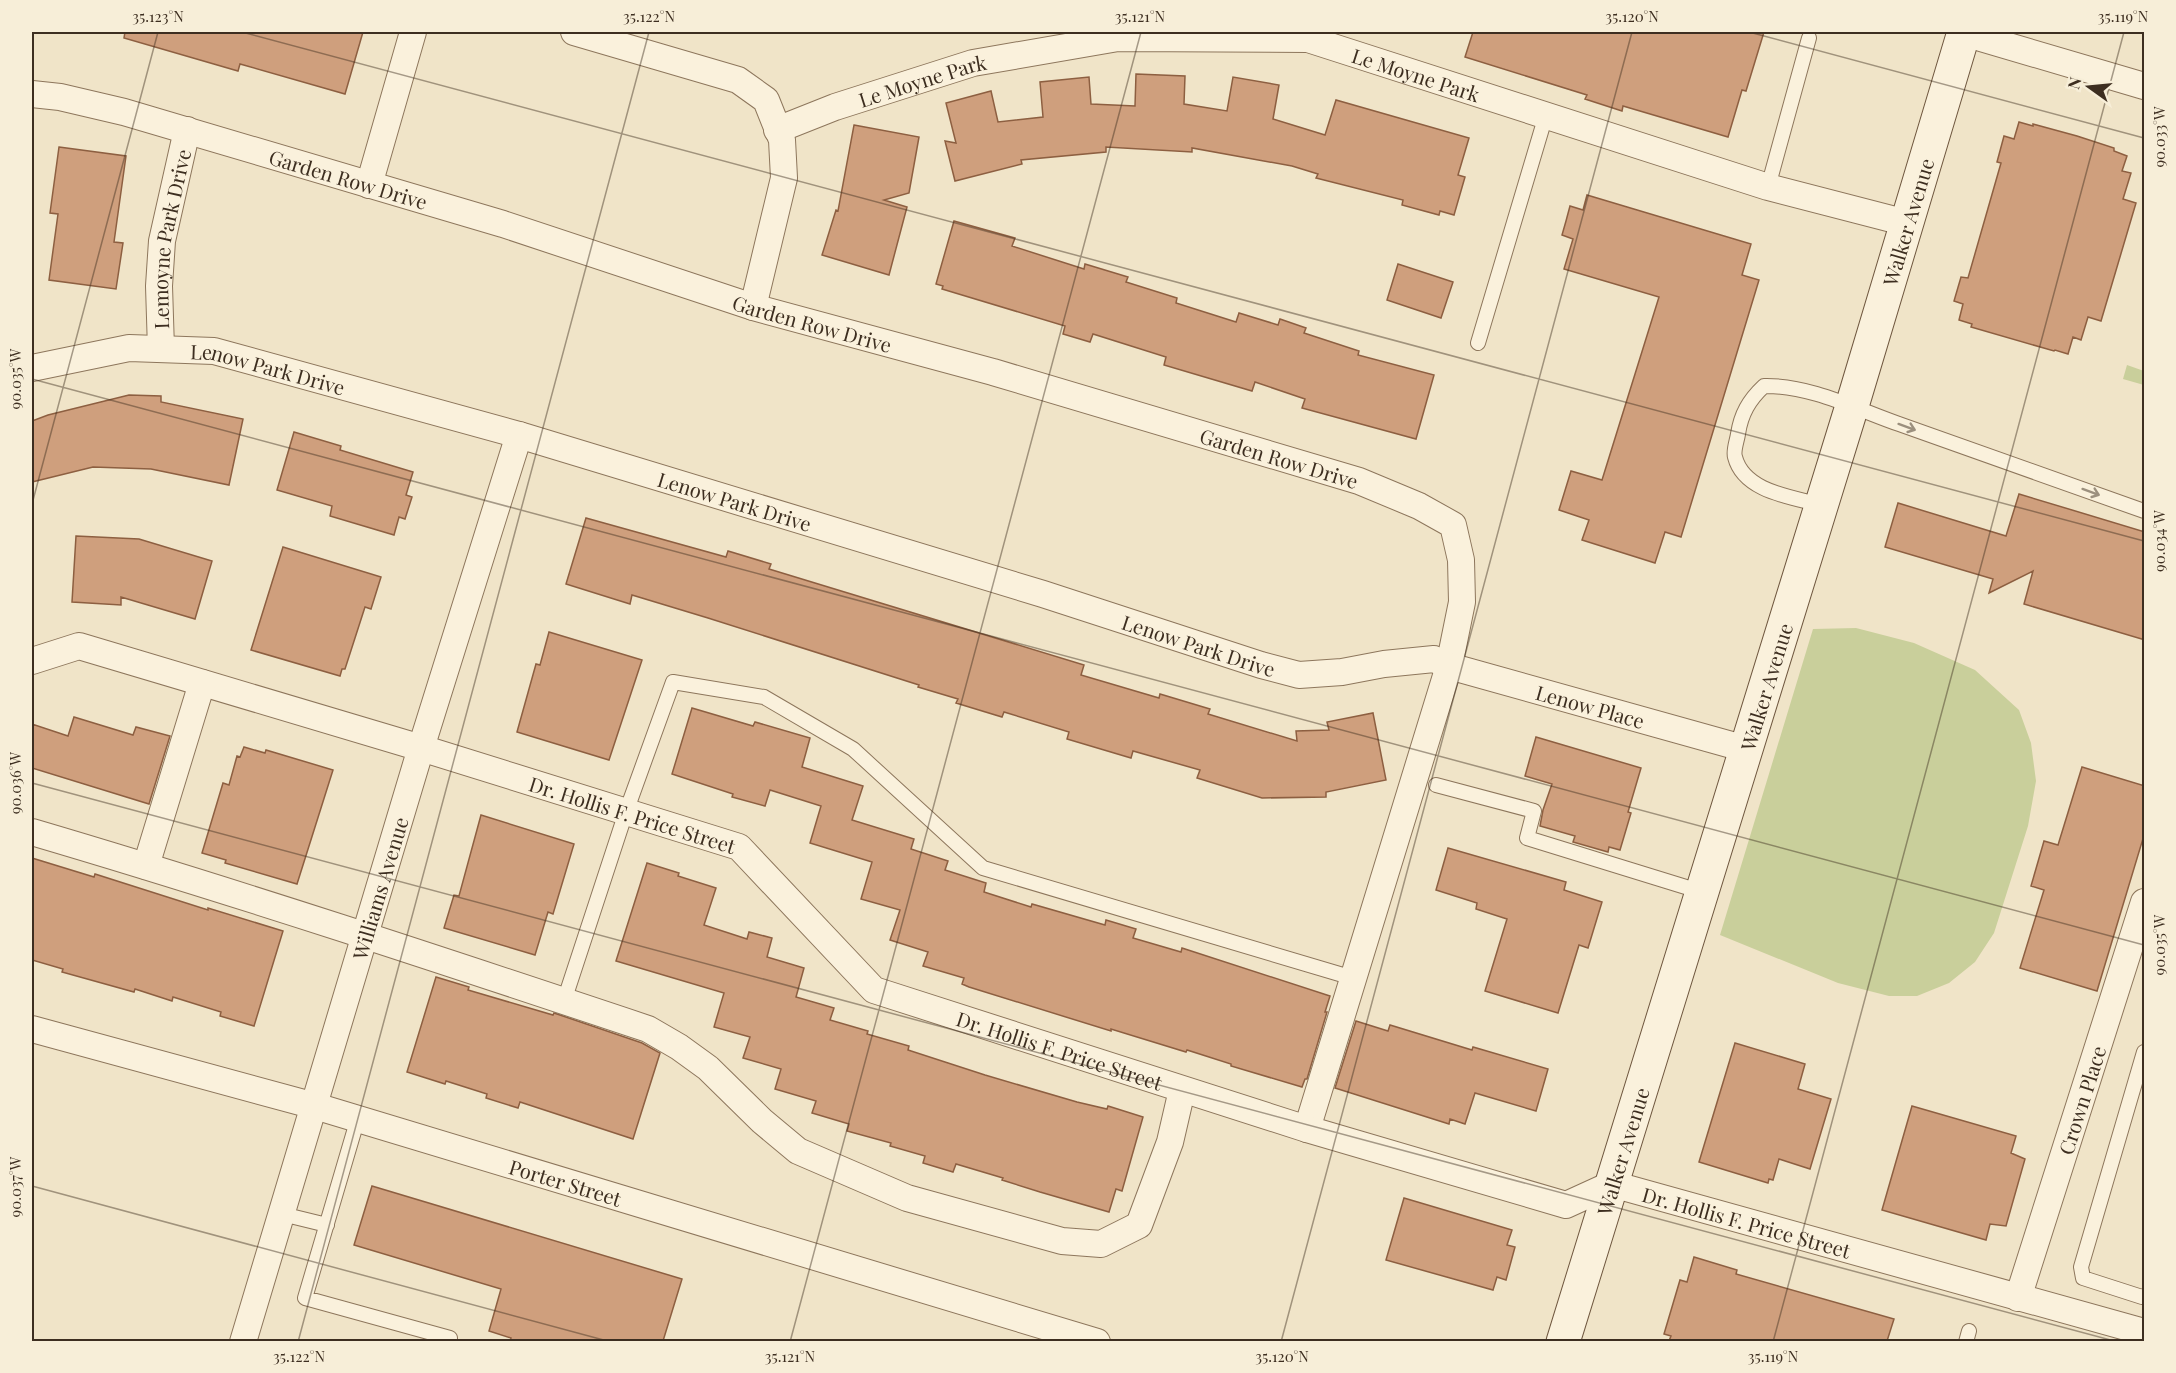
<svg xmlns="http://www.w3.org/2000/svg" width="2176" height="1373" viewBox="0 0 2176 1373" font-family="'Playfair Display',serif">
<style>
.green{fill:#c9cf9b}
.building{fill:#cf9f7d;stroke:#8d5f41;stroke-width:1.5}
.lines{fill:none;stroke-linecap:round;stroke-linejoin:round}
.lane-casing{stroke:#8d765c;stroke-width:16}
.street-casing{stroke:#8d765c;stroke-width:28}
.secondary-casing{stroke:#6f573f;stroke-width:35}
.lane{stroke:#faf1dc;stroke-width:14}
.street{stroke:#faf1dc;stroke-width:26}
.secondary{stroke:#faf1dc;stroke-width:33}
.oneway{stroke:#9c907e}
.ticks{fill:none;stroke:#3d2e20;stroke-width:1.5;stroke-opacity:0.45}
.labels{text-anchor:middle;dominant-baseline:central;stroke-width:6;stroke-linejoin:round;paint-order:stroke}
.street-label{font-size:20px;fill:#3d2e20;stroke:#f7eed8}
.neatline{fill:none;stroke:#3d2e20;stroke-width:2}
.ticks-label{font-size:15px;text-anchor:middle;fill:#3d2e20}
</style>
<rect width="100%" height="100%" fill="#f0e4c8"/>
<path class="green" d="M 2127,365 L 2144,371 L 2144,385 L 2123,379 Z
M 1856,628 L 1914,643 L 1975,670 L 2019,710 L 2031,743 L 2036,781 L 2028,826 L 1994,933 L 1975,962 L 1949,983 L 1917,996 L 1889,996 L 1838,983 L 1720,935 L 1813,629 Z"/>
<path class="building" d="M 125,32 L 363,32 L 345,94 L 240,64 L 238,71 L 124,38 Z
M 1473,32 L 1764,32 L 1746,91 L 1742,90 L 1728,137 L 1623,106 L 1622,111 L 1585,99 L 1587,95 L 1465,57 Z
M 1136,74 L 1185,76 L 1184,104 L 1227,111 L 1233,77 L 1279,85 L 1273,119 L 1325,135 L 1336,100 L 1469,138 L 1458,175 L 1465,177 L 1454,215 L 1440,211 L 1439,215 L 1402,205 L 1403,200 L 1316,178 L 1318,174 L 1292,166 L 1192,148 L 1192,152 L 1106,147 L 1106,152 L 1021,160 L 1022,164 L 955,181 L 945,141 L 956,143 L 946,103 L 991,91 L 998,122 L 1043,117 L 1040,82 L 1089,77 L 1091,104 L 1135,106 Z
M 2019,122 L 2033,126 L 2033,124 L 2077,136 L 2114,148 L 2114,151 L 2127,156 L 2122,171 L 2131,173 L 2123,199 L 2136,203 L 2101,321 L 2088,317 L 2081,340 L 2073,337 L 2068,354 L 2055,350 L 2054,351 L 1971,327 L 1972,324 L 1959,320 L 1963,304 L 1954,301 L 1961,277 L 1968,278 L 2001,163 L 1997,162 L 2004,136 L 2014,139 Z
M 854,125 L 919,137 L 909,193 L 884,200 L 907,207 L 889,275 L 822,255 L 836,210 L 838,211 Z
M 59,147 L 126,156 L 114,242 L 123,243 L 116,289 L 49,280 L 58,214 L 50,213 Z
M 1587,195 L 1751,244 L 1742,275 L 1759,280 L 1681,537 L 1665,532 L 1655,563 L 1582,540 L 1589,520 L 1559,510 L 1571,471 L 1602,480 L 1659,297 L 1564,269 L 1573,239 L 1562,235 L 1566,221 L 1570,206 L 1583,210 Z
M 954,221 L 1015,238 L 1012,246 L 1084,269 L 1085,264 L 1128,277 L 1126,282 L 1177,298 L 1176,303 L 1236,322 L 1239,313 L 1278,325 L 1280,319 L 1306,328 L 1304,333 L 1359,351 L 1358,355 L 1434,375 L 1416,439 L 1302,408 L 1305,399 L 1255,382 L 1252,391 L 1164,365 L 1166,357 L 1093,334 L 1090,342 L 1063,334 L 1065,326 L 942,289 L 943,286 L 936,284 Z
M 1398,264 L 1453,282 L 1441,318 L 1387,300 Z
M 129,395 L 161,396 L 161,402 L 243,419 L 229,485 L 151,469 L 93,467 L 32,482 L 32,421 L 48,415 Z
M 294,432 L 341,446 L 340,450 L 413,472 L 406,495 L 412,497 L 405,519 L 399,517 L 394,535 L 330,516 L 332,506 L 277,490 Z
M 2019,494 L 2145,532 L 2145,640 L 2024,604 L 2033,571 L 1989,593 L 1993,579 L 1885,547 L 1898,503 L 2006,536 Z
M 586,518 L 726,557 L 728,551 L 771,564 L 769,569 L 1084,665 L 1081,675 L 1159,698 L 1160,694 L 1210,709 L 1208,714 L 1297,741 L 1296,731 L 1329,730 L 1327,722 L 1373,713 L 1386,780 L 1326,792 L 1326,797 L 1262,798 L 1197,778 L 1200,770 L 1133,751 L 1131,758 L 1067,739 L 1069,732 L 1004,712 L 1002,717 L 956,703 L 958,699 L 918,687 L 919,685 L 708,618 L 632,595 L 630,604 L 566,584 Z
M 76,536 L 139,539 L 212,561 L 195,619 L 121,597 L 121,605 L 72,602 Z
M 283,547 L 381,577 L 371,609 L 365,607 L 345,669 L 342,669 L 340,676 L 251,650 Z
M 549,632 L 642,660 L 609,760 L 517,732 L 536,664 L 540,665 Z
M 692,708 L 753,726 L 755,722 L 810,738 L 802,767 L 863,786 L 852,820 L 914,839 L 911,849 L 948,861 L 945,870 L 986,883 L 984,892 L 1031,907 L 1032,904 L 1105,925 L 1106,920 L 1136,929 L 1133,938 L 1181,952 L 1182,948 L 1330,996 L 1325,1012 L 1327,1012 L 1307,1079 L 1305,1079 L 1302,1087 L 1231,1066 L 1231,1064 L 1187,1050 L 1186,1052 L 1111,1029 L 1111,1031 L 969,987 L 962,984 L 964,978 L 923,966 L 928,952 L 890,940 L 900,910 L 861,899 L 872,862 L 810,843 L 821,806 L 770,790 L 765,806 L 732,797 L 733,794 L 672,774 Z
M 74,717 L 133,735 L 136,727 L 170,736 L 149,804 L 32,768 L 32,724 L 68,736 Z
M 1536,737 L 1641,768 L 1628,812 L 1631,813 L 1620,850 L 1609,847 L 1608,852 L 1573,842 L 1575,836 L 1540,826 L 1543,810 L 1552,784 L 1525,776 Z
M 244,747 L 265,753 L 266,750 L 333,770 L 297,884 L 225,863 L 226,860 L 202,853 L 223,783 L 229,785 L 237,756 L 240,757 Z
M 2082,767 L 2145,786 L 2145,832 L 2097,991 L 2020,968 L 2044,890 L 2031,886 L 2044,841 L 2058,845 Z
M 481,815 L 574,844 L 553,914 L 548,912 L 535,955 L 444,928 L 454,895 L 459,896 Z
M 1448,848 L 1566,882 L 1564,890 L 1602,902 L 1588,948 L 1579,945 L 1558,1013 L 1485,991 L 1507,919 L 1476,909 L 1477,903 L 1436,890 Z
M 32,858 L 94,877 L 95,874 L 208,910 L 208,908 L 283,931 L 254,1026 L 220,1016 L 221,1012 L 173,997 L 172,1001 L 135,989 L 134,992 L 62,972 L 63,969 L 32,960 Z
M 647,863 L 679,873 L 678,876 L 716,888 L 704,925 L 747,939 L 749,932 L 772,938 L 767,957 L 804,968 L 796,997 L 834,1008 L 830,1020 L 868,1031 L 867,1034 L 909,1046 L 908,1050 L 985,1075 L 1077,1102 L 1107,1109 L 1108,1106 L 1143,1117 L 1122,1191 L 1116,1189 L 1109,1212 L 1040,1192 L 1002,1180 L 1003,1178 L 956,1164 L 953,1172 L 923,1163 L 925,1156 L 890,1146 L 891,1143 L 847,1131 L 849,1124 L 812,1113 L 816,1101 L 775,1089 L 781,1069 L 743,1058 L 750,1037 L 714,1027 L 724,993 L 616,961 Z
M 436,977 L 469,987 L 468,990 L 553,1015 L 554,1013 L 642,1043 L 660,1053 L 633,1139 L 520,1102 L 518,1108 L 486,1098 L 487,1094 L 446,1081 L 445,1084 L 407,1072 Z
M 1356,1021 L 1388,1031 L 1390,1025 L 1472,1050 L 1473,1047 L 1548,1069 L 1536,1111 L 1475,1093 L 1465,1124 L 1450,1119 L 1449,1124 L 1335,1088 Z
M 1735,1043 L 1805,1064 L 1798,1089 L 1831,1099 L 1810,1169 L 1779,1159 L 1773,1180 L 1769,1179 L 1768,1183 L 1699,1162 Z
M 1912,1106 L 2016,1136 L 2011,1153 L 2025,1159 L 2006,1226 L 1990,1224 L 1986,1240 L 1882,1210 Z
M 372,1186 L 682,1279 L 663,1341 L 510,1341 L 511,1338 L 489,1331 L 501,1289 L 354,1245 Z
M 1404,1198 L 1512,1230 L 1507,1245 L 1515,1247 L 1506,1280 L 1497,1277 L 1493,1290 L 1386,1260 Z
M 1694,1257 L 1737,1270 L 1736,1274 L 1894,1319 L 1887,1341 L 1669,1341 L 1671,1336 L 1664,1334 L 1680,1280 L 1687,1282 Z"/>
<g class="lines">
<g class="lane-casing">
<path id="lane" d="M 1768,187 L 1809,38
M 1478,343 L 1546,115
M 1821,505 C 1792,497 1744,492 1735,457 C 1733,451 1737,441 1738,434 C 1741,414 1749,400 1764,386 C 1810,385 1856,409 1899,424 C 1981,453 2063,482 2144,511
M 1436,785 L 1534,811 L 1527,838 L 1702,892
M 564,1001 L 626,812 L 673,682 L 764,697 L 853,749 L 983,868 L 1353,978
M 2144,1052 L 2081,1267 L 2083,1278 L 2142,1297 L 2144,1296
M 358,1118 L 305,1298 L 450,1338
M 282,1214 L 327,1225
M 1966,1342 L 1969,1331"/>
</g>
<g class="street-casing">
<g id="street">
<path d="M 574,32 L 738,80 L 766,100 L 782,140 L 784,178 L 753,307"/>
<path d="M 1964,33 L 2144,86"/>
<path id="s1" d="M 32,94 L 60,97 L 124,112 L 503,224 L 753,307 L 993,372 L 1359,481 L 1419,506 L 1453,525 L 1461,560 L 1462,602 L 1449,666 L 1307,1129"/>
<path id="s2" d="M 777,130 L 835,107 L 973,63 L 1118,38 L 1308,39 L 1768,187 L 1907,223"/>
<path d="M 369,185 L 413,32"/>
<path id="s3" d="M 161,349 L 159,286 L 162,241 L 187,130"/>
<path id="s4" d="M 32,368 L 129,348 L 214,351 L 519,435 L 1043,594 L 1261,665 L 1299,675 L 1342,672 L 1384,664 L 1434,659 L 1449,666 L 1746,749"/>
<path id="s5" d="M 32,661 L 79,646 L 421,748 L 739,847 L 874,990 L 1307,1129 L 1566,1205 L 1612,1184 L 2144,1332"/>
<path d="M 32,832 C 239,893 444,961 648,1029 L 679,1047 L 708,1068 L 762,1121 L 798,1151 L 907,1198 L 1062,1241 L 1101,1244 L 1139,1225 L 1170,1142 L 1182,1090"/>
<path d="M 146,866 L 202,683"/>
<path id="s6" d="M 32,1029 L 315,1106 L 1097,1342"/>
<path id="s7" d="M 2018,1298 L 2144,902"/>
<path id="s8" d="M 243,1342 L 421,748 L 519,435"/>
</g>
</g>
<g class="secondary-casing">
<g id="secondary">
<path id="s9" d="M 1563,1342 L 1852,406 L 1964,32"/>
</g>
</g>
<use href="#lane" class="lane"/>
<use href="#street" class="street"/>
<use href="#secondary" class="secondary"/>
</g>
<defs><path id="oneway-shaft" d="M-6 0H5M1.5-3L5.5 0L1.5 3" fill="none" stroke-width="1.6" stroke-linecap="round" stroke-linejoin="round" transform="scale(1.5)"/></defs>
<g class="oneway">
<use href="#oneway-shaft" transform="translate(1907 427) rotate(20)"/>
<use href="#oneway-shaft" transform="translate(2091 492) rotate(20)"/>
</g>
<path class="ticks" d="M 242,32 L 2144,541M 1749,32 L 2144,138M 32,379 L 2144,945M 32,504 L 158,32M 32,783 L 2118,1342M 32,1186 L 611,1342M 298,1342 L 649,32M 790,1342 L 1141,32M 1281,1342 L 1632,32M 1773,1342 L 2124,32"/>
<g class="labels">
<g class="street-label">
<text stroke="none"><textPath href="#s2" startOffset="658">Le Moyne Park</textPath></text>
<text stroke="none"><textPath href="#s2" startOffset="154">Le Moyne Park</textPath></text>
<text stroke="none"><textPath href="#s1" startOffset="328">Garden Row Drive</textPath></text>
<text stroke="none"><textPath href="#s9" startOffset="1172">Walker Avenue</textPath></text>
<text stroke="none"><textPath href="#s3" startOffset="111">Lemoyne Park Drive</textPath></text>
<text stroke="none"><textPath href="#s1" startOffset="814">Garden Row Drive</textPath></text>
<text stroke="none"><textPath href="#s4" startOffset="240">Lenow Park Drive</textPath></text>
<text stroke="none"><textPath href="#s1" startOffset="1300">Garden Row Drive</textPath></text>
<text stroke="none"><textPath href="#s4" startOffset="726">Lenow Park Drive</textPath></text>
<text stroke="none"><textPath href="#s4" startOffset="1212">Lenow Park Drive</textPath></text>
<text stroke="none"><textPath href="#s9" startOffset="686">Walker Avenue</textPath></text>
<text stroke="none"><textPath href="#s4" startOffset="1616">Lenow Place</textPath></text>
<text stroke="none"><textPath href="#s5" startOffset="628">Dr. Hollis F. Price Street</textPath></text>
<text stroke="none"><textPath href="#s8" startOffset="474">Williams Avenue</textPath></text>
<text stroke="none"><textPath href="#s5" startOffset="1131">Dr. Hollis F. Price Street</textPath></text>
<text stroke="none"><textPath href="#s7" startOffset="208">Crown Place</textPath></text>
<text stroke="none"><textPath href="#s9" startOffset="200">Walker Avenue</textPath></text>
<text stroke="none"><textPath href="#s6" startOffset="555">Porter Street</textPath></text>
<text stroke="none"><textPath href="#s5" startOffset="1851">Dr. Hollis F. Price Street</textPath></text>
</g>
</g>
<rect width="2176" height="1373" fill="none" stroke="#f7eed8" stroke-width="66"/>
<g transform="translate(2089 87) rotate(285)" stroke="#f7eed8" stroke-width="4.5" paint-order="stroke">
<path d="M0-4.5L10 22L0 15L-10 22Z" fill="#3d2e20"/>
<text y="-9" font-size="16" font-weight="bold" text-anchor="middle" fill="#3d2e20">N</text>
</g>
<rect x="33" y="33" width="2110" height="1307" class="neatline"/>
<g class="ticks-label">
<text x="158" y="22">35.123°N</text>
<text x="649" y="22">35.122°N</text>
<text x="1140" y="22">35.121°N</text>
<text x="1632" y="22">35.120°N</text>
<text x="2123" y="22">35.119°N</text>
<text transform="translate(2160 137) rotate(-90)" y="5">90.033°W</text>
<text transform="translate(16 379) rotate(-90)" y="5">90.035°W</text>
<text transform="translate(2160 541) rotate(-90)" y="5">90.034°W</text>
<text transform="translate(16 783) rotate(-90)" y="5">90.036°W</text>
<text transform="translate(2160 945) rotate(-90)" y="5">90.035°W</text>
<text transform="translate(16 1187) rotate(-90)" y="5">90.037°W</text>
<text x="299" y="1362">35.122°N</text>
<text x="790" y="1362">35.121°N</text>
<text x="1282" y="1362">35.120°N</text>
<text x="1773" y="1362">35.119°N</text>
</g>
</svg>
